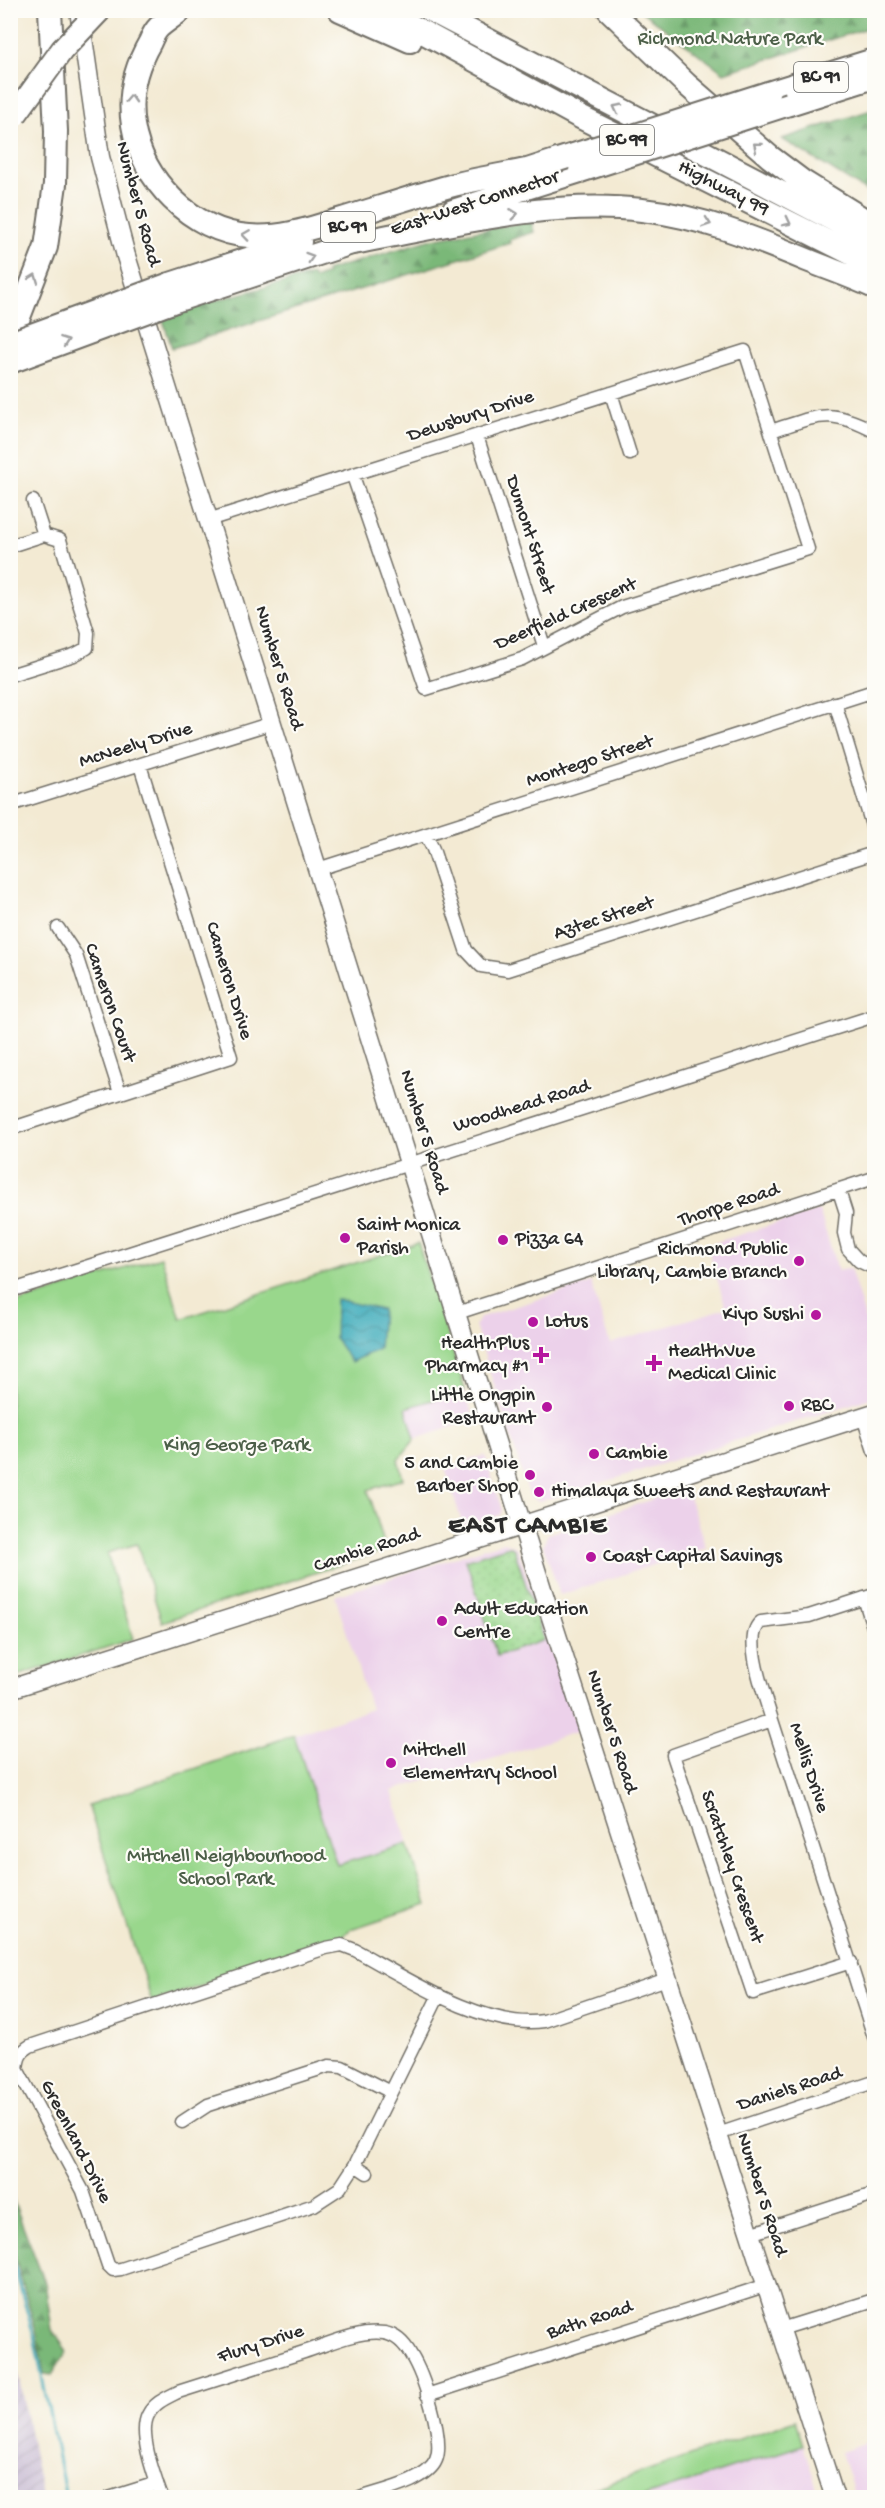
<svg xmlns="http://www.w3.org/2000/svg" width="885" height="2508" viewBox="0 0 885 2508" font-family="'Gochi Hand',sans-serif">
<style>
.built{fill:#ecd1ea}
.industrial{fill:url(#industrial-furrows)}
.grass{fill:url(#grass-dots);stroke:#62815c;stroke-width:1.5}
.forest{fill:url(#forest-firs);stroke:#527252;stroke-width:1.5}
.green{fill:#99d78c;stroke:#62815c;stroke-width:1.5}
.water{fill:url(#water-waves);stroke:#336a72;stroke-width:1.5}
.lines{fill:none;stroke-linecap:round;stroke-linejoin:round}
.stream{stroke:#3baaba;stroke-width:3}
.minor-casing{stroke:#716e66;stroke-width:15}
.secondary-casing{stroke:#716e66;stroke-width:21}
.motorway-casing{stroke:#716e66;stroke-width:26}
.minor{stroke:#fff;stroke-width:12}
.secondary{stroke:#fff;stroke-width:18}
.motorway{stroke:#fff;stroke-width:22}
.motorway-bridge-casing{stroke:#716e66;stroke-width:26;stroke-linecap:butt}
.motorway-bridge{stroke:#fff;stroke-width:22}
.oneway{stroke:#a0a0a0}
.poi-dot{fill:#b5179e;stroke:#fdfcf7;stroke-width:2}
.labels{text-anchor:middle;dominant-baseline:central;stroke-width:4.5;stroke-linejoin:round;paint-order:stroke}
.shield{fill:#fdfcf7;stroke:#6a6a68;stroke-width:1.5}
.shield-label{font-size:18px;font-weight:bold;fill:#2b2b2b}
.park-label{font-size:20px;fill:#4c5f48;stroke:#fdfcf7}
.street-label{font-size:20px;fill:#2b2b2b;stroke:#fdfcf7}
.poi-label{font-size:20px;fill:#2b2b2b;stroke:#fdfcf7;text-anchor:start}
.district-label{font-size:26px;font-weight:bold;letter-spacing:1.5px;fill:#2b2b2b;stroke:#fdfcf7}
</style>
<defs>
<pattern id="industrial-furrows" width="10" height="10" patternUnits="userSpaceOnUse" patternTransform="scale(1.5)"><rect width="10" height="10" fill="#cbbfd5"/><path d="M-1 1l2-2M0 10L10 0M9 11l2-2" fill="none" stroke="#aea4b7"/></pattern>
<pattern id="grass-dots" width="8" height="8" patternUnits="userSpaceOnUse" patternTransform="scale(1.5)"><rect width="8" height="8" fill="#99d78c"/><path d="M2 2h.1M6 6h.1" fill="none" stroke="#84b979" stroke-width="1.8" stroke-linecap="round"/></pattern>
<pattern id="forest-firs" width="22" height="20" patternUnits="userSpaceOnUse" patternTransform="scale(1.5)"><rect width="22" height="20" fill="#7ab878"/><path d="M5 1l3.5 6h-7zM16 11l3.5 6h-7z" fill="#649663"/></pattern>
<pattern id="water-waves" width="16" height="10" patternUnits="userSpaceOnUse" patternTransform="scale(1.5)"><rect width="16" height="10" fill="#3baaba"/><path d="M0 5q4-4 8 0t8 0" fill="none" stroke="#328b97"/></pattern>
</defs>
<rect width="100%" height="100%" fill="#fdfcf7"/>
<filter id="ink" filterUnits="userSpaceOnUse"><feTurbulence type="fractalNoise" baseFrequency=".0167" numOctaves="2"/><feDisplacementMap in="SourceGraphic" scale="12" xChannelSelector="R" yChannelSelector="G"/><feConvolveMatrix kernelMatrix="1 2 1 2 8 2 1 2 1" color-interpolation-filters="sRGB"/></filter>
<filter id="wash" filterUnits="userSpaceOnUse"><feTurbulence type="fractalNoise" baseFrequency=".008" numOctaves="4" result="noise"/><feDisplacementMap in="SourceGraphic" scale="24" xChannelSelector="R" yChannelSelector="G"/><feGaussianBlur stdDeviation="1.35" result="paint"/><feColorMatrix in="noise" values="0 0 0 0 0 0 0 0 0 0 0 0 0 0 0 0 0 1.4 0 .05"/><feComposite in="paint" operator="in"/></filter>
<g filter="url(#wash)">
<rect width="100%" height="100%" fill="#f3ead3"/>
<path class="built" d="M 819,1210 L 838,1271 L 850,1268 L 874,1347 L 874,1397 L 566,1494 L 539,1501 L 530,1497 L 475,1326 L 481,1317 L 591,1283 L 610,1344 L 726,1308 L 707,1245 Z
M 465,1390 L 474,1420 L 415,1439 L 405,1408 Z
M 485,1455 L 502,1510 L 500,1515 L 463,1526 L 445,1468 Z
M 686,1488 L 706,1548 L 560,1595 L 543,1545 L 548,1534 Z
M 504,1542 L 516,1547 L 519,1552 L 579,1731 L 392,1791 L 408,1844 L 337,1865 L 294,1735 L 371,1709 L 335,1596 Z
M 874,2441 L 874,2497 L 855,2497 L 841,2452 Z
M 803,2445 L 820,2497 L 642,2497 Z"/>
<path class="industrial" d="M 11,2347 L 18,2374 L 42,2497 L 11,2497 Z"/>
<path class="grass" d="M 509,1546 L 514,1549 L 544,1640 L 497,1656 L 466,1560 Z"/>
<path class="forest" d="M 641,11 L 874,11 L 874,26 L 724,73 Z
M 874,109 L 874,196 L 782,139 Z
M 531,221 L 534,232 L 509,240 L 510,243 L 172,348 L 162,317 L 213,301 L 312,275 L 314,279 L 327,274 L 326,271 L 432,239 Z
M 10,2192 L 45,2283 L 52,2330 L 67,2351 L 52,2375 L 44,2374 L 36,2331 L 11,2243 Z"/>
<path class="green" d="M 418,1243 L 465,1390 L 406,1408 L 415,1439 L 398,1460 L 403,1479 L 368,1490 L 386,1550 L 162,1622 L 137,1544 L 107,1553 L 133,1639 L 11,1678 L 10,1305 L 161,1257 L 181,1319 Z
M 294,1735 L 337,1865 L 408,1844 L 427,1904 L 351,1929 L 336,1942 L 152,2002 L 88,1805 Z
M 795,2420 L 803,2445 L 642,2497 L 580,2497 L 584,2492 Z"/>
<path class="water" d="M 336,1299 L 382,1310 L 379,1349 L 351,1362 L 335,1339 Z"/>
<g class="lines">
<path class="stream" d="M 10,2250 L 34,2336 L 66,2498"/>
</g>
</g>
<g filter="url(#ink)">
<g class="lines">
<g class="minor-casing">
<path id="minor" d="M 611,393 L 630,454
M 771,431 C 818,416 828,407 874,431
M 477,436 L 544,646
M 33,501 L 44,535
M 208,520 L 745,351 L 808,549 L 622,607 L 522,659 L 426,689 L 353,476
M 10,546 L 44,535
M 10,675 L 74,655 L 87,648 L 88,633 L 60,540 L 44,535
M 835,703 L 874,832
M 10,805 L 272,723
M 426,835 L 433,849 L 466,950 L 481,966 L 508,970 L 874,853
M 318,869 L 874,691
M 58,928 L 76,955 L 120,1093
M 10,1129 L 231,1057 L 140,765
M 839,1191 L 846,1213 L 844,1233 L 848,1249 L 859,1261 L 874,1268
M 10,1291 L 874,1016
M 457,1313 L 874,1178
M 863,1417 L 874,1451
M 874,1595 L 809,1616 L 761,1622 C 741,1636 766,1699 772,1720 L 874,2037
M 864,1598 L 874,1630
M 772,1720 L 673,1755 L 753,1993 L 851,1962
M 439,1995 L 355,2165 L 340,2188 L 314,2205 L 121,2269 L 113,2270 L 108,2265 L 83,2191 L 17,2069 C 18,2058 20,2052 30,2046 L 326,1948 L 342,1945 L 355,1950 C 406,1978 485,2030 544,2021 L 667,1979
M 182,2122 L 208,2105 L 329,2066 L 342,2067 L 391,2092
M 718,2134 L 874,2082
M 355,2165 L 367,2173
M 750,2234 L 874,2194
M 781,2329 L 874,2300
M 427,2395 L 767,2285
M 109,2498 L 157,2483
M 162,2498 C 155,2478 138,2434 148,2415 C 154,2403 166,2398 178,2392 C 220,2379 262,2365 304,2352 C 329,2344 357,2330 384,2333 C 396,2335 405,2344 411,2355 C 423,2374 445,2439 436,2460 C 427,2482 380,2491 360,2498"/>
</g>
<g class="secondary-casing">
<path id="secondary" d="M 79,10 L 100,157 L 126,256 L 542,1589 L 835,2498
M 10,1689 L 874,1413"/>
</g>
<g class="motorway-casing">
<path id="motorway" d="M 181,10 C 174,16 166,21 159,27 C 155,31 152,37 150,42 C 135,68 128,95 133,125 C 142,180 191,231 249,236 C 280,239 312,228 342,219 C 378,208 414,196 450,186 C 475,179 501,175 526,170
M 340,10 L 410,41
M 382,10 L 578,116 L 874,265
M 430,10 L 874,241
M 609,10 L 686,84 L 770,157 L 802,181 L 873,225
M 768,93 L 874,60
M 789,104 L 874,77
M 512,175 L 558,160
M 453,211 L 580,171
M 353,243 C 446,226 547,199 642,210 C 699,216 754,238 807,260 C 829,269 853,277 874,287
M 170,284 L 300,242
M 175,301 L 367,238
M 10,332 L 17,322 L 46,247 L 55,184 L 56,131 L 50,10"/>
</g>
<use href="#minor" class="minor"/>
<use href="#secondary" class="secondary"/>
<use href="#motorway" class="motorway"/>
<g class="motorway-bridge-casing">
<path id="motorway-bridge" d="M 15,115 L 62,50 L 100,10
M 558,160 L 768,93
M 580,171 L 789,104
M 10,343 L 170,284
M 10,362 L 175,301"/>
</g>
<use href="#motorway-bridge" class="motorway-bridge"/>
</g>
<defs><path id="oneway-chevron" d="M-2-3.5L2.5 0L-2 3.5" fill="none" stroke-width="1.6" stroke-linecap="round" stroke-linejoin="round" transform="scale(1.5)"/></defs>
<g class="oneway">
<use href="#oneway-chevron" transform="translate(131 99) rotate(-87)"/>
<use href="#oneway-chevron" transform="translate(617 108) rotate(-153)"/>
<use href="#oneway-chevron" transform="translate(757 146) rotate(-140)"/>
<use href="#oneway-chevron" transform="translate(514 214) rotate(-7)"/>
<use href="#oneway-chevron" transform="translate(787 222) rotate(27)"/>
<use href="#oneway-chevron" transform="translate(707 223) rotate(19)"/>
<use href="#oneway-chevron" transform="translate(246 235) rotate(-172)"/>
<use href="#oneway-chevron" transform="translate(310 257) rotate(-18)"/>
<use href="#oneway-chevron" transform="translate(34 278) rotate(-69)"/>
<use href="#oneway-chevron" transform="translate(65 341) rotate(-20)"/>
</g>
</g>
<g class="poi-dot">
<circle cx="345" cy="1238" r="6"/>
<circle cx="503" cy="1240" r="6"/>
<circle cx="799" cy="1261" r="6"/>
<circle cx="816" cy="1315" r="6"/>
<circle cx="533" cy="1322" r="6"/>
<path d="M538 1346h6v6h6v6h-6v6h-6v-6h-6v-6h6z"/>
<path d="M651 1354h6v6h6v6h-6v6h-6v-6h-6v-6h6z"/>
<circle cx="789" cy="1406" r="6"/>
<circle cx="547" cy="1407" r="6"/>
<circle cx="594" cy="1454" r="6"/>
<circle cx="530" cy="1475" r="6"/>
<circle cx="539" cy="1492" r="6"/>
<circle cx="591" cy="1557" r="6"/>
<circle cx="442" cy="1621" r="6"/>
<circle cx="391" cy="1763" r="6"/>
</g>
<g class="labels">
<g class="shield">
<rect x="794" y="62" width="54" height="30" rx="4.5"/>
<rect x="600" y="125" width="54" height="30" rx="4.5"/>
<rect x="321" y="212" width="54" height="30" rx="4.5"/>
</g>
<g class="shield-label">
<text x="821" y="77">BC 91</text>
<text x="627" y="140">BC 99</text>
<text x="348" y="227">BC 91</text>
</g>
<g class="park-label">
<text x="730" y="40">Richmond Nature Park</text>
<text x="237" y="1446">King George Park</text>
<text x="226" y="1857">Mitchell Neighbourhood<tspan x="226" dy="23">School Park</tspan></text>
</g>
<g class="street-label">
<text transform="translate(723 189) rotate(27)">Highway 99</text>
<text transform="translate(137 204) rotate(75)">Number 5 Road</text>
<text transform="translate(475 204) rotate(-18)">East-West Connector</text>
<text transform="translate(471 417) rotate(-18)">Dewsbury Drive</text>
<text transform="translate(529 535) rotate(72)">Dumont Street</text>
<text transform="translate(566 615) rotate(-24)">Deerfield Crescent</text>
<text transform="translate(278 668) rotate(73)">Number 5 Road</text>
<text transform="translate(136 746) rotate(-17)">McNeely Drive</text>
<text transform="translate(590 762) rotate(-18)">Montego Street</text>
<text transform="translate(604 919) rotate(-18)">Aztec Street</text>
<text transform="translate(228 981) rotate(73)">Cameron Drive</text>
<text transform="translate(109 1003) rotate(71)">Cameron Court</text>
<text transform="translate(522 1107) rotate(-17)">Woodhead Road</text>
<text transform="translate(423 1132) rotate(73)">Number 5 Road</text>
<text transform="translate(729 1206) rotate(-18)">Thorpe Road</text>
<text transform="translate(367 1551) rotate(-18)">Cambie Road</text>
<text transform="translate(611 1732) rotate(72)">Number 5 Road</text>
<text transform="translate(808 1768) rotate(72)">Mellis Drive</text>
<text transform="translate(731 1867) rotate(71)">Scratchley Crescent</text>
<text transform="translate(790 2090) rotate(-18)">Daniels Road</text>
<text transform="translate(75 2142) rotate(63)">Greenland Drive</text>
<text transform="translate(761 2195) rotate(72)">Number 5 Road</text>
<text transform="translate(590 2321) rotate(-18)">Bath Road</text>
<text transform="translate(261 2345) rotate(-18)">Flury Drive</text>
</g>
<g class="poi-label">
<text x="357" y="1226">Saint Monica<tspan x="357" dy="23">Parish</tspan></text>
<text x="515" y="1240">Pizza 64</text>
<text x="787" y="1250" text-anchor="end">Richmond Public<tspan x="787" dy="23">Library, Cambie Branch</tspan></text>
<text x="804" y="1315" text-anchor="end">Kiyo Sushi</text>
<text x="545" y="1322">Lotus</text>
<text x="529" y="1344" text-anchor="end">HealthPlus<tspan x="529" dy="23">Pharmacy #1</tspan></text>
<text x="668" y="1352">HealthVue<tspan x="668" dy="23">Medical Clinic</tspan></text>
<text x="535" y="1396" text-anchor="end">Little Ongpin<tspan x="535" dy="23">Restaurant</tspan></text>
<text x="801" y="1406">RBC</text>
<text x="606" y="1454">Cambie</text>
<text x="518" y="1464" text-anchor="end">5 and Cambie<tspan x="518" dy="23">Barber Shop</tspan></text>
<text x="551" y="1492">Himalaya Sweets and Restaurant</text>
<text x="603" y="1557">Coast Capital Savings</text>
<text x="454" y="1610">Adult Education<tspan x="454" dy="23">Centre</tspan></text>
<text x="403" y="1751">Mitchell<tspan x="403" dy="23">Elementary School</tspan></text>
</g>
<g class="district-label">
<text x="528" y="1527">EAST CAMBIE</text>
</g>
</g>
<rect width="885" height="2508" fill="none" stroke="#fdfcf7" stroke-width="36"/>
</svg>
